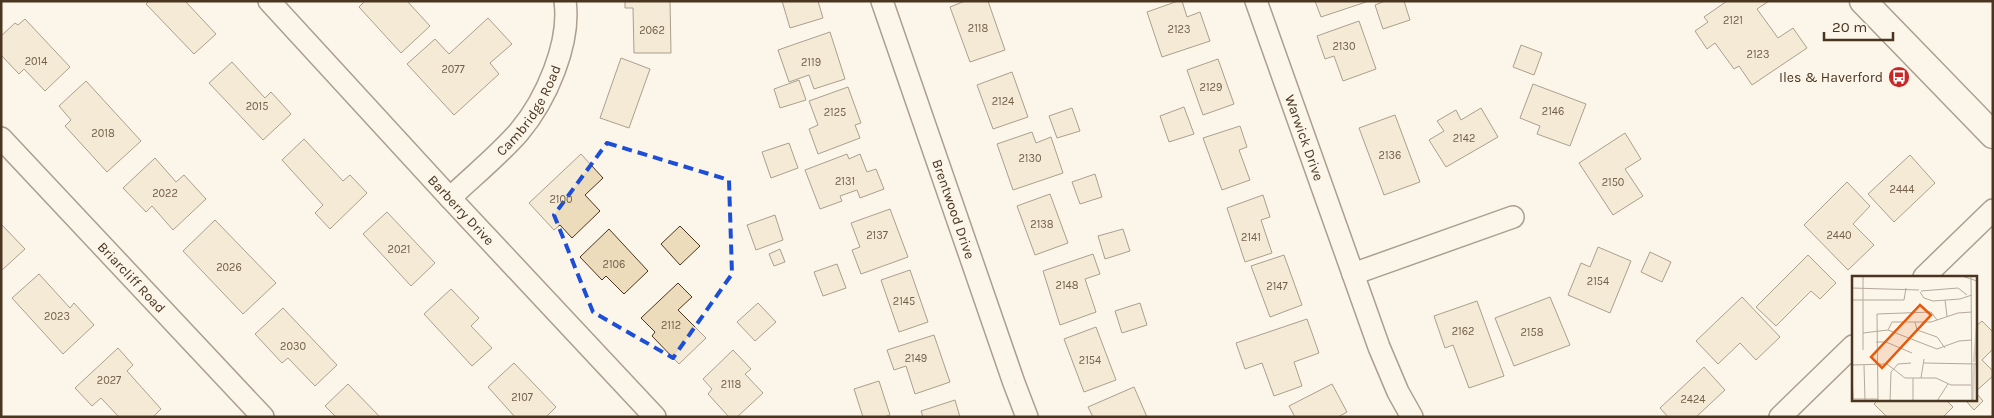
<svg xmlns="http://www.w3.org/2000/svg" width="1994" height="418" viewBox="0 0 1994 418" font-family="Karla,sans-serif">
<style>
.building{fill:#ecdcbc;stroke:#4a3520}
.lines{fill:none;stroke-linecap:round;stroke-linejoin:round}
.minor-casing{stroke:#4a3520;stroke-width:24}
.tertiary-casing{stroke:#4a3520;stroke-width:29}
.minor{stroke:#fbf6e9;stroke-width:21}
.tertiary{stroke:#fbf6e9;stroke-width:26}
.marked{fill:none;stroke:#1d4ed8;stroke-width:4;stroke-dasharray:10 6;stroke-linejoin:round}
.labels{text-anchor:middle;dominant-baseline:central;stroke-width:4;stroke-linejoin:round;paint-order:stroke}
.number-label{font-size:11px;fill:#725f47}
.poi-label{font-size:14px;fill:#4a3520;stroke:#fbf6e9;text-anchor:end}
.street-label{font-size:14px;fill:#4a3520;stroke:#fbf6e9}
.inset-river{fill:none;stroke:#dcd4c6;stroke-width:2.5}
.inset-road{fill:none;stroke:#b4a999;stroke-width:1}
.view{fill:#e8590c;fill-opacity:0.15;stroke:#e8590c;stroke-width:2.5}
.inset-edge{fill:none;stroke:#4a3520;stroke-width:2.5}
</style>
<rect width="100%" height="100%" fill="#fbf6e9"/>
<path class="building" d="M 149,1 L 185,1 L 216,34 L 194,54 L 146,4 Z
M 365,1 L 407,1 L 430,26 L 401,53 L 359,7 Z
M 625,1 L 670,1 L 671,53 L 634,53 L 633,8 L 625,8 Z
M 782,1 L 818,1 L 823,18 L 790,28 Z
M 965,1 L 988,1 L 1005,50 L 970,62 L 950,7 Z
M 1178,1 L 1182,1 L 1187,17 L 1200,12 L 1210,41 L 1162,57 L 1147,12 Z
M 1315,1 L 1369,1 L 1321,17 Z
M 1385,1 L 1404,1 L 1410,20 L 1383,29 L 1375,5 Z
M 1727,1 L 1769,1 L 1757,9 L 1778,38 L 1793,28 L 1807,48 L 1752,85 L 1739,66 L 1734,69 L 1715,43 L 1707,49 L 1695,31 L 1708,22 L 1704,17 Z
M 488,18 L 512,44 L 490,63 L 499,74 L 454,115 L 407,64 L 435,39 L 449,54 Z
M 25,19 L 70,67 L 45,91 L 24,69 L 19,74 L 1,55 L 1,36 L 15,23 L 18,25 Z
M 1359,21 L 1376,69 L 1343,81 L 1334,56 L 1325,59 L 1317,36 Z
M 830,32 L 845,79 L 814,89 L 809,75 L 789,82 L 778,50 Z
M 1521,45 L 1542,53 L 1534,75 L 1513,67 Z
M 621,58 L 650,69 L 629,128 L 600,118 Z
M 1218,59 L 1234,104 L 1203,115 L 1187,70 Z
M 232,62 L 265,98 L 271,92 L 291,114 L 263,140 L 209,83 Z
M 1012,72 L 1028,117 L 993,129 L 977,85 Z
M 799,80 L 806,100 L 780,108 L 774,89 Z
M 86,81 L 141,141 L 107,172 L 65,126 L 71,120 L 59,106 Z
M 1533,84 L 1586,104 L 1570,146 L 1537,134 L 1540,126 L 1520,118 Z
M 848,87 L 861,123 L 855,125 L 860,138 L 818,154 L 809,129 L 818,125 L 809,101 Z
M 1184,107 L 1194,134 L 1169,142 L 1160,116 Z
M 1072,108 L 1080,131 L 1057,138 L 1049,116 Z
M 1481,108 L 1498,137 L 1446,167 L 1429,140 L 1444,131 L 1437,121 L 1456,110 L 1461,120 Z
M 1395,115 L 1420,182 L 1384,195 L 1359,128 Z
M 1240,126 L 1247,147 L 1239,150 L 1250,180 L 1222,190 L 1203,138 Z
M 1032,132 L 1036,143 L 1051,137 L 1063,173 L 1013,190 L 997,144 Z
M 1625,133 L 1641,159 L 1625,169 L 1643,196 L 1613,215 L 1579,163 Z
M 304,139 L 343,181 L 350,175 L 367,193 L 330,229 L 315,213 L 323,205 L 282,160 Z
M 789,143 L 798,168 L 771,178 L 762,152 Z
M 581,154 L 603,178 L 585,195 L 600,211 L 572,238 L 560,225 L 554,230 L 529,203 Z
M 847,154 L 849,159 L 860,154 L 867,172 L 876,169 L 884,189 L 860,198 L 857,190 L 840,196 L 842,201 L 820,209 L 805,170 Z
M 1910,155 L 1935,183 L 1894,222 L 1868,194 Z
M 155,158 L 176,182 L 184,175 L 206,199 L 173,230 L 152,206 L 146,212 L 123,188 Z
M 1095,174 L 1102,197 L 1080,204 L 1072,182 Z
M 1847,182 L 1870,206 L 1853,224 L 1874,245 L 1848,270 L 1804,225 Z
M 1050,194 L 1068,243 L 1035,255 L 1017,206 Z
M 1263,195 L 1270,217 L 1261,220 L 1272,253 L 1245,262 L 1227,208 Z
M 890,209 L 908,257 L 861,274 L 852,250 L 860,247 L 851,223 Z
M 387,212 L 435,263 L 411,286 L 363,234 Z
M 775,215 L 783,240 L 756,250 L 747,225 Z
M 215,220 L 276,283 L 243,314 L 183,251 Z
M 1,224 L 25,249 L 1,271 Z
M 680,226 L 700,246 L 680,265 L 661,244 Z
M 609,229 L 648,271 L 624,294 L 606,276 L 602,280 L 580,257 Z
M 1123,229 L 1130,251 L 1105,259 L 1098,236 Z
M 1598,247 L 1631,261 L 1610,313 L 1568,295 L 1581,263 L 1590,267 Z
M 780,249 L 785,262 L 774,266 L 769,254 Z
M 1650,252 L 1671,262 L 1662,282 L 1641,272 Z
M 1093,254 L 1100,274 L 1085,279 L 1096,312 L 1060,325 L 1043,271 Z
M 1284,255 L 1302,305 L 1270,317 L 1251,266 Z
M 1808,255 L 1836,283 L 1820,299 L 1811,291 L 1776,326 L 1756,307 Z
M 837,264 L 846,288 L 823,296 L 814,272 Z
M 910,270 L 928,322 L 899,332 L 881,280 Z
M 39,274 L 70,308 L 74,303 L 94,325 L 63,354 L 12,298 Z
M 678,283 L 692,297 L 678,310 L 706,338 L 679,364 L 652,336 L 655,332 L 641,318 Z
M 451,289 L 479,318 L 471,326 L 492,348 L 472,366 L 424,314 Z
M 1550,297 L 1570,345 L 1514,366 L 1495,318 Z
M 1742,297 L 1780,337 L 1756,360 L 1740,343 L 1718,364 L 1696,341 Z
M 1477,301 L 1504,376 L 1469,388 L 1453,345 L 1445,348 L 1434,316 Z
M 758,303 L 776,322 L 755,341 L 737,322 Z
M 1140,303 L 1147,325 L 1122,333 L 1115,311 Z
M 283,308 L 337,365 L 315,386 L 288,358 L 282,363 L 255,334 Z
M 1307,319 L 1319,353 L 1294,362 L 1302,386 L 1274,396 L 1262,363 L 1245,369 L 1236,343 Z
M 1982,321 L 1993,332 L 1993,349 L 1982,360 L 1993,371 L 1993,376 L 1975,392 L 1975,327 Z
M 1096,327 L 1116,380 L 1084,392 L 1064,339 Z
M 934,335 L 950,382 L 915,394 L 906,366 L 894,370 L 887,350 Z
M 118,348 L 133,365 L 127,371 L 161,409 L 153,417 L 119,417 L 101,398 L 92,406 L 75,388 Z
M 733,350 L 751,369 L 745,374 L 763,393 L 737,417 L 729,417 L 708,394 L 712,389 L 703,379 Z
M 514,363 L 556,407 L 546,417 L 515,417 L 488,387 Z
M 1704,367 L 1725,390 L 1696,417 L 1668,417 L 1660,408 Z
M 879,381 L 890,415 L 884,417 L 863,417 L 854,389 Z
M 348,384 L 380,417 L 336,417 L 325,406 Z
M 1332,384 L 1347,412 L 1338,417 L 1295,417 L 1289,406 Z
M 1134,387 L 1147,417 L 1093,417 L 1088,407 Z
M 1977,394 L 1983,401 L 1974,410 L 1967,402 L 1971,399 L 1975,399 Z
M 1879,399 L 1945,399 L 1953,407 L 1943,417 L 1887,417 L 1874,404 Z
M 955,400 L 960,417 L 923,417 L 921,411 Z"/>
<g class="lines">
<g class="minor-casing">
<g id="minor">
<path id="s1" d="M 269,1 L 450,198 L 655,417"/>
<path id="s2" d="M 882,1 L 1014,383 L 1027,417"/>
<path id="s3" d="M 1256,1 L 1379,347 L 1398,392 L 1412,417"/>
<path id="s4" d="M 1,138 L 263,417"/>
<path id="s5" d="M 450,198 C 473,176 498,156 519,132 C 546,100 571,43 565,1"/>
<path d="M 1353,274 L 1513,217"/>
<path d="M 1924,277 L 1993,210"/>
<path d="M 1780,417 L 1853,346"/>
</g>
</g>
<g class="tertiary-casing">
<path id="tertiary" d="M 1863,1 L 1993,135"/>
</g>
<use href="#minor" class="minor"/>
<use href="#tertiary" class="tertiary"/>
</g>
<path d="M0 0H1994V418H0ZM 607,143 L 729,180 L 732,274 L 673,358 L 593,312 L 554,215 Z" fill="#fbf6e9" fill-opacity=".55" fill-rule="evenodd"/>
<path class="marked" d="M 607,143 L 729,180 L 732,274 L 673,358 L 593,312 L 554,215 Z"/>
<defs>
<g id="bus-disc" transform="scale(1.125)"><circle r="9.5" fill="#c62828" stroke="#fbf6e9"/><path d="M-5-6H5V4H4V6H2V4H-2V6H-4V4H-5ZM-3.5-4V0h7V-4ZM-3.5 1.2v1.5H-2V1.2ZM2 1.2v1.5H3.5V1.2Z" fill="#fff"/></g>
</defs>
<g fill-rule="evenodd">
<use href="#bus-disc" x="1899" y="77"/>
</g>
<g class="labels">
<g class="number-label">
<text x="1733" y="20">2121</text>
<text x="978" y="28">2118</text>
<text x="1179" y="29">2123</text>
<text x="652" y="30">2062</text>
<text x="1344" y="46">2130</text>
<text x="1758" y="54">2123</text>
<text x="36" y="61">2014</text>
<text x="811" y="62">2119</text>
<text x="453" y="69">2077</text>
<text x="1211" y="87">2129</text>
<text x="1003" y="101">2124</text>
<text x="257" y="106">2015</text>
<text x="1553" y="111">2146</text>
<text x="835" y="112">2125</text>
<text x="103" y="133">2018</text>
<text x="1464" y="138">2142</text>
<text x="1390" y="155">2136</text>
<text x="1030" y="158">2130</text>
<text x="845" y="181">2131</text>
<text x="1613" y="182">2150</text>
<text x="1902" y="189">2444</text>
<text x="165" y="193">2022</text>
<text x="561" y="199">2100</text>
<text x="1042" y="224">2138</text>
<text x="877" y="235">2137</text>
<text x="1839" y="235">2440</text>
<text x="1251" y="237">2141</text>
<text x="399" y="249">2021</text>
<text x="614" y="264">2106</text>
<text x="229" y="267">2026</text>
<text x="1598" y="281">2154</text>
<text x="1067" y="285">2148</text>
<text x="1277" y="286">2147</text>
<text x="904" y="301">2145</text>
<text x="57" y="316">2023</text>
<text x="671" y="325">2112</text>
<text x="1463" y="331">2162</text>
<text x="1532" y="332">2158</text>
<text x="293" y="346">2030</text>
<text x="916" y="358">2149</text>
<text x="1090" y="360">2154</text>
<text x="109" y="380">2027</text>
<text x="731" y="384">2118</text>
<text x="522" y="397">2107</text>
<text x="1693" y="399">2424</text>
</g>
<g class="poi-label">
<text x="1883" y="77">Iles &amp; Haverford</text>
</g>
<g class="street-label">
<text stroke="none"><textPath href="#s5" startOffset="119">Cambridge Road</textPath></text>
<text stroke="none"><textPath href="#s3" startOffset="145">Warwick Drive</textPath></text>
<text stroke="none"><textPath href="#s2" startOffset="220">Brentwood Drive</textPath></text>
<text stroke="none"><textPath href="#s1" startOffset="284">Barberry Drive</textPath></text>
<text stroke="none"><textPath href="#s4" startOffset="191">Briarcliff Road</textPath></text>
</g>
</g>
<g transform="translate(1852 276)">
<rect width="125" height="125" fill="#fbf6e9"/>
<path class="inset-river" d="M 122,86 L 125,51M 121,124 L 122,89"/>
<path class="inset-road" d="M 11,0 L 11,74M 110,0 L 125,5M 119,0 L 120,125M 0,12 L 67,14M 69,15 L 106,12 L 115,19M 68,16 L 72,22 L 81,25 L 108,23 L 120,19M 0,24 L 52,24 L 54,12M 93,24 L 95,40M 63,46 L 65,54 L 85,61 L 93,72M 36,54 L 40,46 L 79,46 L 106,37 L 120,36M 11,57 L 36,54 L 85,73 L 107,65 L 120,64M 24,66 L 34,66 L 60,77M 72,87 L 125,88M 0,89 L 35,88 L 53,102 L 84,102 L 99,109 L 119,109M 12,89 L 13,125M 0,95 L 1,123 L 26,123M 61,102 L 61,125M 69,102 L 72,83M 26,125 L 25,38 L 79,36 L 85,44M 38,125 L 39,96 L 46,88 L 59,87M 85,125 L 96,108"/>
<path class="view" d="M 68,29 L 79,39 L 30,92 L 19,81 Z"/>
<rect width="125" height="125" class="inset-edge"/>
</g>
<rect width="1994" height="418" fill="none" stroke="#4a3520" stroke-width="5"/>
<path d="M1824 32v8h69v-8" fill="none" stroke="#4a3520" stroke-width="2.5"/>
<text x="1832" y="32" font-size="15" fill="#4a3520" stroke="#fbf6e9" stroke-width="4" paint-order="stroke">20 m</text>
</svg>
